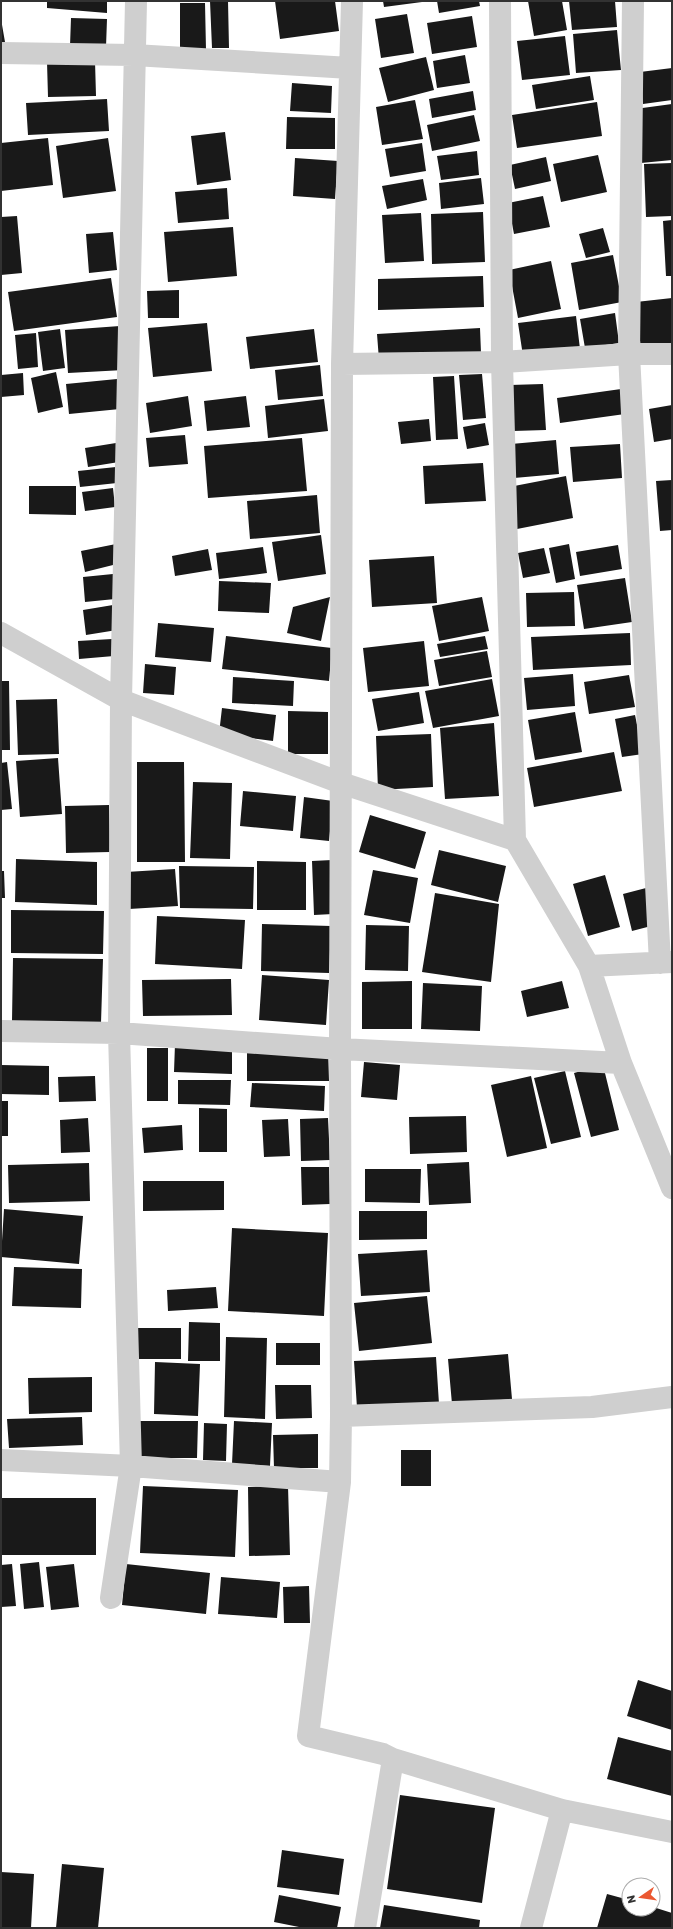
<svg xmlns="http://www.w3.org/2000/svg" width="673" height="1929" viewBox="0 0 673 1929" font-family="Rubik,sans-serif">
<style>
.building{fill:#191919}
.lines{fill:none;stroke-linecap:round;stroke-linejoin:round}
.minor{stroke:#cfcfcf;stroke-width:22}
</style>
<rect width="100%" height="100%" fill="#fff"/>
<path class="building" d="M 47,1 L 107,1 L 107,13 L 47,8 Z
M 210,1 L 228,1 L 229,48 L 212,48 Z
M 275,1 L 335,1 L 339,31 L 280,39 Z
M 383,1 L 422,1 L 422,2 L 384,7 Z
M 437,1 L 479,1 L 480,6 L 439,13 Z
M 528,1 L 562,1 L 567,30 L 534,36 Z
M 569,1 L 615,1 L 617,27 L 572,30 Z
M 180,3 L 205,3 L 206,50 L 180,50 Z
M 407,14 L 414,53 L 381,58 L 375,19 Z
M 472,16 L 477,47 L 432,54 L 427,23 Z
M 71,18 L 107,19 L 106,47 L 70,46 Z
M 1,19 L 5,42 L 1,43 Z
M 617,30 L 621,70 L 576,73 L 573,34 Z
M 565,36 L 570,75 L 522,80 L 517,41 Z
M 465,55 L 470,83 L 437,88 L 433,61 Z
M 426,57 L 434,90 L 388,102 L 379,68 Z
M 95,61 L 96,96 L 48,97 L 47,62 Z
M 672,68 L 672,100 L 643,104 L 640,72 Z
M 590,76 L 594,100 L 536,109 L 532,85 Z
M 292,83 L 332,86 L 331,113 L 290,111 Z
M 473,91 L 476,110 L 432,118 L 429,99 Z
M 107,99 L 109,131 L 28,135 L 26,103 Z
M 415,100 L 423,139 L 382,145 L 376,107 Z
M 597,102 L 602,136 L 517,148 L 512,115 Z
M 672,104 L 672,160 L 641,163 L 635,109 Z
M 474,115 L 480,141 L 432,151 L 427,125 Z
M 287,117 L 335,118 L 335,149 L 286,149 Z
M 225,132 L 231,180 L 197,185 L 191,136 Z
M 48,138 L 53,185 L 1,191 L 1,143 Z
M 108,138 L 116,191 L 63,198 L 56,146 Z
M 422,143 L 426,171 L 390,177 L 385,149 Z
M 477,151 L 479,175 L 441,180 L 437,156 Z
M 598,155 L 607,192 L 561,202 L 553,164 Z
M 546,157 L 551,181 L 515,189 L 510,165 Z
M 295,158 L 338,161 L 335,199 L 293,196 Z
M 672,163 L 672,216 L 646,217 L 644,164 Z
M 481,178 L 484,204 L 441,209 L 439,183 Z
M 423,179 L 427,200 L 387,209 L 382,186 Z
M 227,188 L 229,219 L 178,223 L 175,192 Z
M 543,196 L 550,227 L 514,234 L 508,203 Z
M 483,212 L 485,262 L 432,264 L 431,214 Z
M 421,213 L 424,261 L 385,263 L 382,215 Z
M 17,216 L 22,273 L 1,275 L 1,217 Z
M 672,220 L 672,276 L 666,276 L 663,221 Z
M 233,227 L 237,276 L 168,282 L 164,232 Z
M 603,228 L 610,252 L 586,258 L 579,234 Z
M 113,232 L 117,270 L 89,273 L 86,234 Z
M 613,255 L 622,302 L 579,310 L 571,263 Z
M 551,261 L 561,309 L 518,318 L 509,270 Z
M 483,276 L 484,307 L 378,310 L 378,279 Z
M 111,278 L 117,317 L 14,331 L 8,292 Z
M 179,290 L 179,318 L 148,318 L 147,291 Z
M 672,298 L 672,346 L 641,350 L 636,302 Z
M 615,313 L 619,343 L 585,348 L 580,319 Z
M 576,316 L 580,349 L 523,356 L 518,323 Z
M 207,323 L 212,371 L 153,377 L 148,328 Z
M 120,326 L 124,370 L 68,373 L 65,330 Z
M 480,328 L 481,353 L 379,360 L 377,334 Z
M 60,329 L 65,368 L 43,371 L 38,332 Z
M 314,329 L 318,362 L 250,369 L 246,337 Z
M 36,333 L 38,367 L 18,369 L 15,335 Z
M 320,365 L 323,396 L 278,400 L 275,370 Z
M 56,372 L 63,407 L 38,413 L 31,378 Z
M 23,373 L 24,395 L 1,397 L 1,375 Z
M 482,374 L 486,418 L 463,420 L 459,375 Z
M 454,376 L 458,439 L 436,440 L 433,377 Z
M 117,379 L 120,409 L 69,414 L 66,384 Z
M 543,384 L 546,430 L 513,431 L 510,385 Z
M 621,389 L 625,414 L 560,423 L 557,398 Z
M 188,396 L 192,426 L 150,433 L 146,403 Z
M 246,396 L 250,427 L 207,431 L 204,401 Z
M 324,399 L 328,431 L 268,438 L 265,406 Z
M 672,405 L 672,439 L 654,442 L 649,409 Z
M 429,419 L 431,441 L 401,444 L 398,422 Z
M 485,423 L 489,445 L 467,449 L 463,427 Z
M 185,435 L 188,464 L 149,467 L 146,438 Z
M 302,438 L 307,491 L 208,498 L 204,446 Z
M 556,440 L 559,474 L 514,478 L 511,444 Z
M 116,443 L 119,462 L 88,467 L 85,448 Z
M 620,444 L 622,478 L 573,482 L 570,447 Z
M 483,463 L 486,501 L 425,504 L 423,466 Z
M 116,467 L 117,483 L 80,487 L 78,471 Z
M 566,476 L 573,518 L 517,529 L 509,487 Z
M 672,480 L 672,530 L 660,531 L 656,481 Z
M 29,486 L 76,486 L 76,515 L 29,514 Z
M 113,488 L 115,507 L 85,511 L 82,492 Z
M 317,495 L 320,533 L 250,539 L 247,501 Z
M 321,535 L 326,574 L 278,581 L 272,542 Z
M 116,544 L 121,563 L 85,572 L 81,551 Z
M 569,544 L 575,579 L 556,583 L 549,548 Z
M 618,545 L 622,569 L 580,576 L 576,552 Z
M 263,547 L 267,573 L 219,579 L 216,553 Z
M 544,548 L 550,573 L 523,578 L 518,553 Z
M 208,549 L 212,570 L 175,576 L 172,556 Z
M 434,556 L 437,603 L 372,607 L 369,560 Z
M 113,574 L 115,599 L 85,602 L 83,577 Z
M 625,578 L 632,622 L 584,629 L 577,585 Z
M 219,581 L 271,583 L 269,613 L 218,611 Z
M 574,592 L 575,626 L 527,627 L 526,593 Z
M 330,597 L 321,641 L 287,633 L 293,607 Z
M 482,597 L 489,631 L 439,641 L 432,606 Z
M 113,605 L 117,630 L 86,635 L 83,610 Z
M 158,623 L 214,628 L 211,662 L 155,657 Z
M 630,633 L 631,665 L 533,670 L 531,637 Z
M 226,636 L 332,648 L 329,681 L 222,669 Z
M 485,636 L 488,649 L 440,657 L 437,644 Z
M 112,639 L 114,656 L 79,659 L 78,641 Z
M 424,641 L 429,686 L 368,692 L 363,648 Z
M 487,651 L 492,677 L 439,686 L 434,660 Z
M 145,664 L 176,667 L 174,695 L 143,693 Z
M 573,674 L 575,706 L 527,710 L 524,678 Z
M 629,675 L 635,707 L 589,714 L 584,682 Z
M 233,677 L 294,681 L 293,706 L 232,703 Z
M 492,679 L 499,716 L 433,728 L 425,691 Z
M 1,681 L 9,681 L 10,750 L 1,750 Z
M 419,692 L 424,723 L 378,731 L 372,699 Z
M 57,699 L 59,754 L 18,755 L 16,700 Z
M 222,708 L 276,715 L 273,741 L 219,734 Z
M 288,711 L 328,712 L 328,754 L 288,754 Z
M 575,712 L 582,752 L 535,760 L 528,720 Z
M 635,715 L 643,754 L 622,757 L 615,719 Z
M 494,723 L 499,796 L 445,799 L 440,728 Z
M 431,734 L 433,787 L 378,790 L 376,736 Z
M 614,752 L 622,791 L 534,807 L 527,768 Z
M 58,758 L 62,814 L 20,817 L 16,761 Z
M 7,762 L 12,809 L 1,810 L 1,763 Z
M 137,762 L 184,762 L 185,862 L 137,862 Z
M 193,782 L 232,783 L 230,859 L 190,858 Z
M 243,791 L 296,796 L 293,831 L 240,826 Z
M 304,797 L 333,801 L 329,841 L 300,838 Z
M 109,805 L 110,852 L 66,853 L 65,806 Z
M 370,815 L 426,832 L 415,869 L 359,852 Z
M 439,850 L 506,866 L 498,902 L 431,885 Z
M 16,859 L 97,862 L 97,905 L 15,902 Z
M 332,860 L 333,914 L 314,915 L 312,861 Z
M 257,861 L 306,862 L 306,910 L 257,910 Z
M 179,866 L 254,867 L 253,909 L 180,908 Z
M 175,869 L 178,906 L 129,909 L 126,872 Z
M 373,870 L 418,878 L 410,923 L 364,915 Z
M 1,871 L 4,871 L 5,898 L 1,898 Z
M 605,875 L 620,927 L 588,936 L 573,884 Z
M 646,888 L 655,925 L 632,931 L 623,894 Z
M 435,893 L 499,904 L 491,982 L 422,972 Z
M 11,910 L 104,911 L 103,954 L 11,953 Z
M 157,916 L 245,920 L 242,969 L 155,964 Z
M 262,924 L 331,926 L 329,973 L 261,971 Z
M 366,925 L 409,926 L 408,971 L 365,970 Z
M 13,958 L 103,959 L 101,1023 L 12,1021 Z
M 262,975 L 329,980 L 326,1025 L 259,1020 Z
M 231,979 L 232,1015 L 143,1016 L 142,980 Z
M 412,981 L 412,1029 L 362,1029 L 362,982 Z
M 562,981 L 569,1008 L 527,1017 L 521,991 Z
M 423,983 L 482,986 L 480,1031 L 421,1029 Z
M 175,1044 L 232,1046 L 232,1074 L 174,1072 Z
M 147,1048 L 168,1048 L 168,1101 L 147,1101 Z
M 247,1048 L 328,1048 L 329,1081 L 247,1081 Z
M 364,1062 L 400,1065 L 397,1100 L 361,1097 Z
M 1,1065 L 49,1066 L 49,1095 L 1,1094 Z
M 603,1065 L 619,1130 L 591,1137 L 574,1073 Z
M 565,1071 L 581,1137 L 551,1144 L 534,1078 Z
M 95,1076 L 96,1101 L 59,1102 L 58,1077 Z
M 531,1076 L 547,1148 L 507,1157 L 491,1085 Z
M 178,1080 L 231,1080 L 230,1105 L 178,1104 Z
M 252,1083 L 325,1086 L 324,1111 L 250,1107 Z
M 1,1101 L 8,1101 L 8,1136 L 1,1136 Z
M 199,1108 L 227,1109 L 227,1152 L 199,1152 Z
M 466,1116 L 467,1152 L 410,1154 L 409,1117 Z
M 88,1118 L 90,1152 L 61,1153 L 60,1120 Z
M 328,1118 L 330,1160 L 301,1161 L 300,1119 Z
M 288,1119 L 290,1156 L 264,1157 L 262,1120 Z
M 182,1125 L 183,1150 L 144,1153 L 142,1128 Z
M 469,1162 L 471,1203 L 429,1205 L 427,1164 Z
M 89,1163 L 90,1201 L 9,1203 L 8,1165 Z
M 301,1167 L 329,1167 L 330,1204 L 302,1205 Z
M 365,1169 L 421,1169 L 420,1203 L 365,1202 Z
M 143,1181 L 224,1181 L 224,1210 L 143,1211 Z
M 4,1209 L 83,1216 L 79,1264 L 1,1257 Z
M 359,1211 L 427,1211 L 427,1239 L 359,1240 Z
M 232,1228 L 328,1233 L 324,1316 L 228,1311 Z
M 427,1250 L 430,1292 L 361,1296 L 358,1254 Z
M 14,1267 L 82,1269 L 81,1308 L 12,1306 Z
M 216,1287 L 218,1308 L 168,1311 L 167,1290 Z
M 427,1296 L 432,1343 L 359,1351 L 354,1303 Z
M 189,1322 L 220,1323 L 220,1361 L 188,1361 Z
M 136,1328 L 181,1328 L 181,1359 L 135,1359 Z
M 226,1337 L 267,1338 L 265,1419 L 224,1417 Z
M 276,1343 L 320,1343 L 320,1365 L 276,1365 Z
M 508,1354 L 512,1399 L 452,1404 L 448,1359 Z
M 436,1357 L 439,1404 L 357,1408 L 354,1361 Z
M 155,1362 L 200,1364 L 198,1416 L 154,1414 Z
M 92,1377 L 92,1412 L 29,1414 L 28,1378 Z
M 275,1385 L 311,1385 L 312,1418 L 276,1419 Z
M 82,1417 L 83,1445 L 9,1448 L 7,1419 Z
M 135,1421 L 198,1421 L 197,1458 L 135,1458 Z
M 234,1421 L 272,1423 L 270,1466 L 232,1464 Z
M 204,1423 L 227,1424 L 226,1461 L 203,1460 Z
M 318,1434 L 318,1468 L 274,1468 L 273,1435 Z
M 401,1450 L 431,1450 L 431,1486 L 401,1486 Z
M 143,1486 L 238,1490 L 235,1557 L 140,1553 Z
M 288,1486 L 290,1555 L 249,1556 L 248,1487 Z
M 1,1498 L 96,1498 L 96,1555 L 1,1555 Z
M 39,1562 L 44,1607 L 24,1609 L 20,1564 Z
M 12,1564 L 16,1606 L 1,1607 L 1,1565 Z
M 74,1564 L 79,1607 L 51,1610 L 46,1567 Z
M 126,1564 L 210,1573 L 206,1614 L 122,1605 Z
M 221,1577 L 280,1582 L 277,1618 L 218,1614 Z
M 309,1586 L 310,1623 L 284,1623 L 283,1587 Z
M 638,1680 L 672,1691 L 672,1730 L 627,1716 Z
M 618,1737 L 672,1751 L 672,1796 L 607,1779 Z
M 400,1795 L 495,1808 L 482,1903 L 387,1889 Z
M 282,1850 L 344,1859 L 339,1895 L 277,1887 Z
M 62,1864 L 104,1868 L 98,1928 L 56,1928 Z
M 1,1872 L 34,1874 L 31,1928 L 1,1928 Z
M 607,1894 L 629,1900 L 629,1909 L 653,1909 L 653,1907 L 672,1913 L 672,1928 L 597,1928 Z
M 279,1895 L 341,1907 L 337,1928 L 304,1928 L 274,1922 Z
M 384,1905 L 480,1920 L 479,1928 L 380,1928 Z"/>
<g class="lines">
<path class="minor" d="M 352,1 L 342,364 L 340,1049 L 341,1416 L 340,1482 L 308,1736 L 383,1754 L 393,1759
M 500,1 L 502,362 L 515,840 L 589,966
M 633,1 L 629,354 L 660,963
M 1,53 L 134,55 L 350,68
M 342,364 L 502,362 L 629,354 L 672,354
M 1,633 L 121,700 L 341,783 L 515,840
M 1,1031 L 119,1033 L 340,1049 L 621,1063 L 589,966 L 672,962
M 621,1063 L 672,1188
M 341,1416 L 592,1407 L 672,1397
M 1,1460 L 131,1466 L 340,1482
M 111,1598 L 131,1466 L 119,1033 L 121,700 L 136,1
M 365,1928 L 393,1759 L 562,1810 L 672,1832
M 531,1928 L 562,1810"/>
</g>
<rect width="673" height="1929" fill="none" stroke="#323232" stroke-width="4"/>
<g transform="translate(641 1897) rotate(257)"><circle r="19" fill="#ffffff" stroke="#adadad"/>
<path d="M0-3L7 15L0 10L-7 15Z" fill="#eb5831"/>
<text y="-6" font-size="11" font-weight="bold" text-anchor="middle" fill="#323232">N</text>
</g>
</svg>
